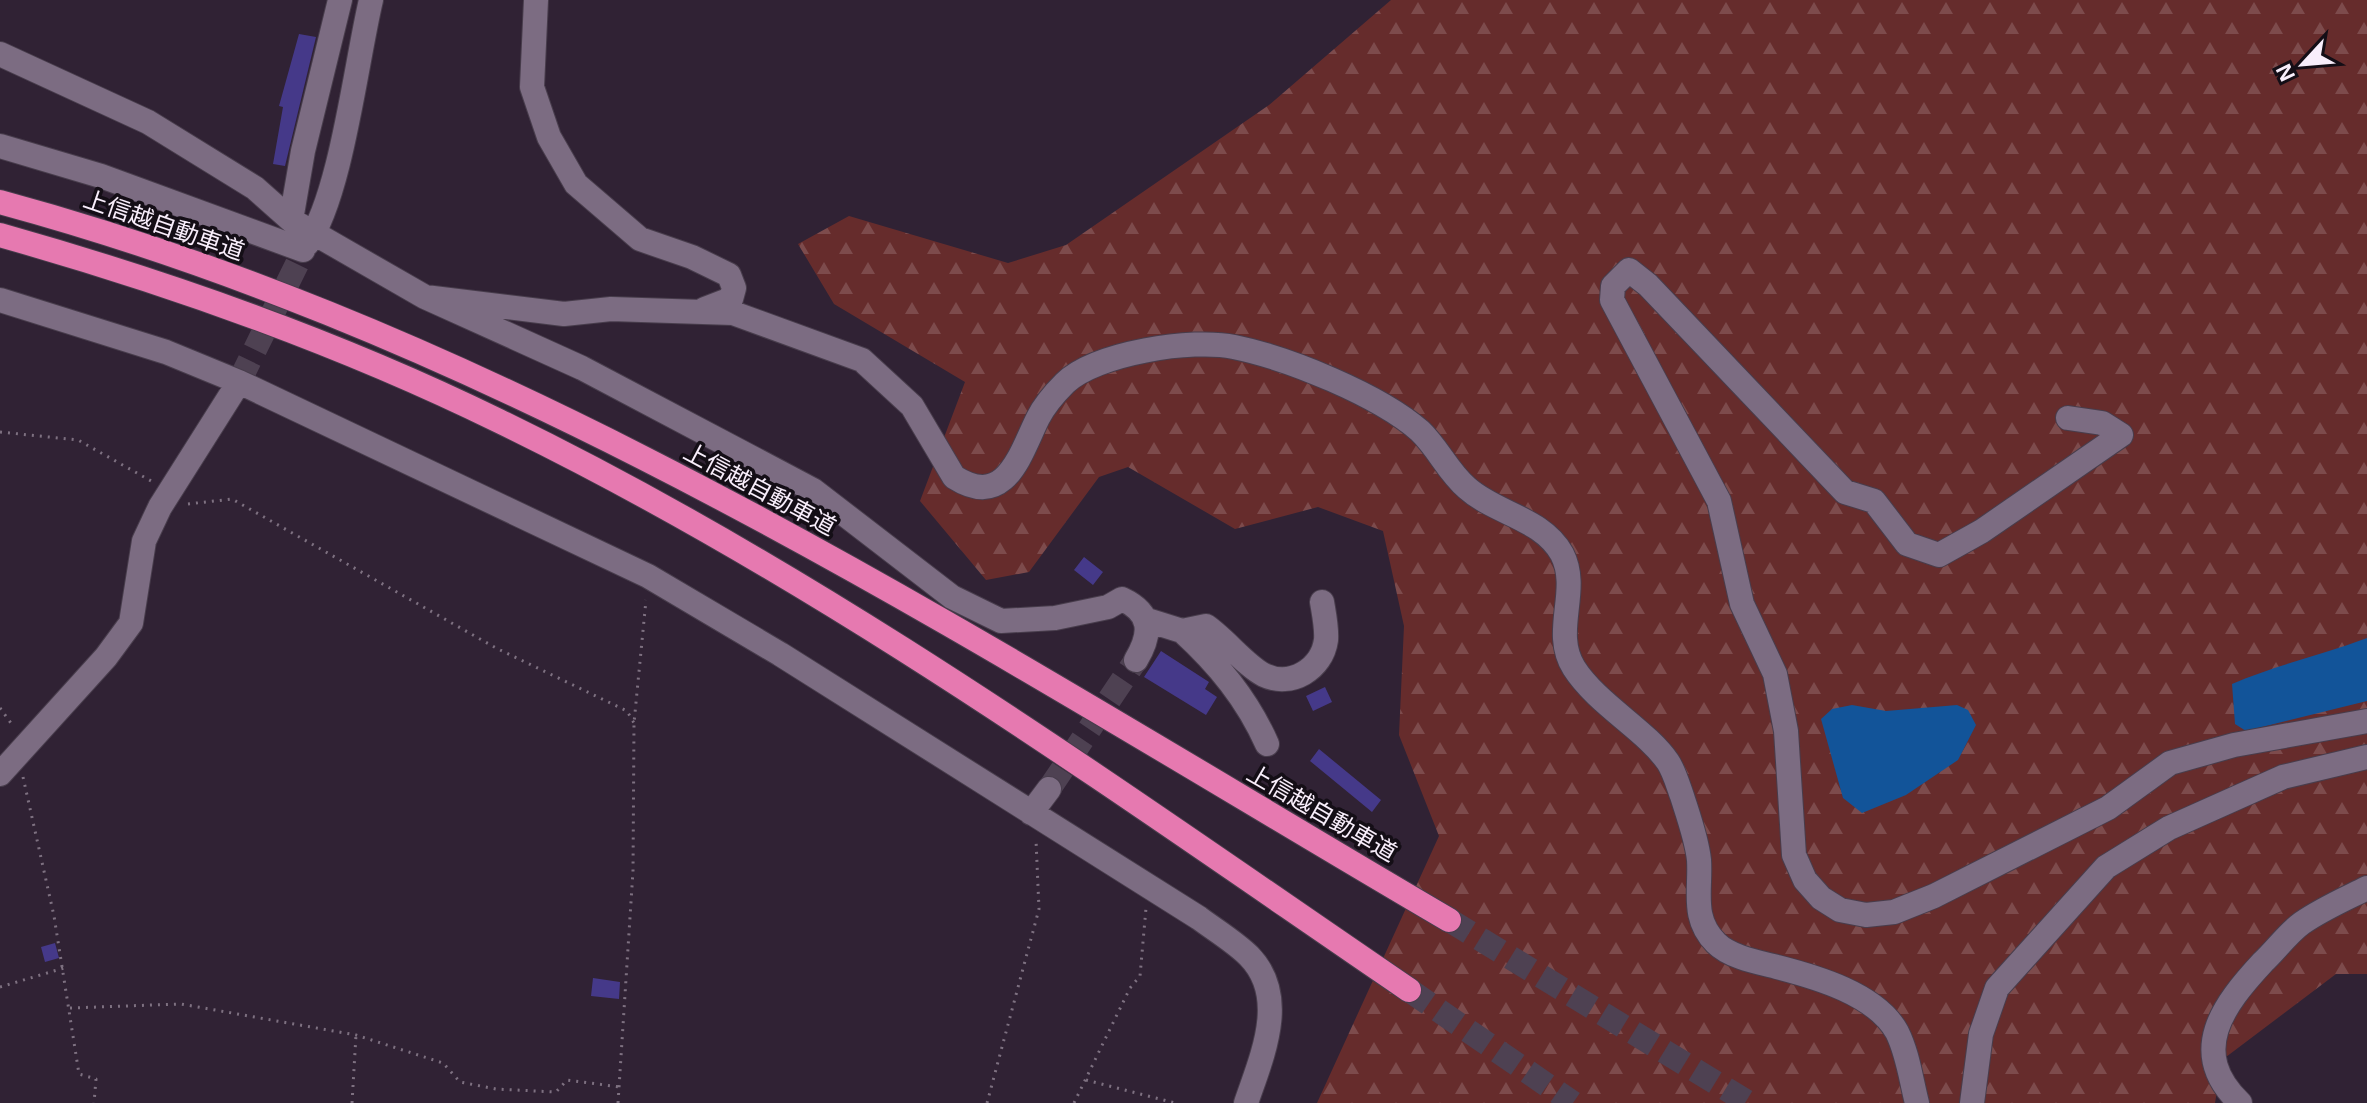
<svg xmlns="http://www.w3.org/2000/svg" width="2367" height="1103" viewBox="0 0 2367 1103" font-family="Helvetica,'Noto Sans JP',sans-serif">
<style>
.forest{fill:url(#forest-firs)}
.water{fill:#125499}
.building{fill:#453989}
.lines{fill:none;stroke-linecap:round;stroke-linejoin:round}
.minor-tunnel{stroke:#4e4152;stroke-width:24;stroke-dasharray:24 12;stroke-linecap:butt}
.highway-tunnel{stroke:#4e4152;stroke-width:24;stroke-dasharray:24 12;stroke-linecap:butt}
.minor-casing{stroke:#483d4c;stroke-width:26}
.highway-casing{stroke:#483d4c;stroke-width:26}
.path{stroke:#7e7181;stroke-width:3;stroke-dasharray:2 6;stroke-linecap:butt}
.minor{stroke:#7c6c82;stroke-width:24}
.highway{stroke:#e679b0;stroke-width:24}
.labels{text-anchor:middle;dominant-baseline:central;stroke-width:7;stroke-linejoin:round;paint-order:stroke}
.street-label{font-size:24px;fill:#f8eefb;stroke:#140e16}
</style>
<defs>
<pattern id="forest-firs" width="22" height="20" patternUnits="userSpaceOnUse" patternTransform="scale(2)"><rect width="22" height="20" fill="#662c2c"/><path d="M5 1l3.5 6h-7zM16 11l3.5 6h-7z" fill="#7d4b4c"/></pattern>
</defs>
<rect width="100%" height="100%" fill="#302234"/>
<path class="forest" d="M 1391,0 L 2367,0 L 2367,974 L 2336,974 L 2222,1060 L 2215,1103 L 1317,1103 L 1439,836 L 1399,735 L 1404,626 L 1383,531 L 1318,507 L 1235,529 L 1128,467 L 1099,477 L 1029,572 L 986,580 L 920,501 L 965,382 L 834,304 L 798,244 L 849,216 L 1008,263 L 1066,245 L 1269,105 Z"/>
<path class="water" d="M 2367,638 L 2367,701 L 2246,731 L 2235,724 L 2232,684 C 2276,665 2322,655 2367,638 Z
M 1852,705 L 1886,711 L 1957,705 L 1968,710 L 1976,725 L 1958,760 L 1906,795 L 1862,813 L 1843,798 L 1821,719 L 1832,709 Z"/>
<path class="building" d="M 299,34 L 316,37 L 285,166 L 273,164 L 283,107 L 279,106 Z
M 1084,557 L 1103,572 L 1093,585 L 1074,570 Z
M 1161,651 L 1209,682 L 1205,689 L 1217,697 L 1206,715 L 1144,677 Z
M 1325,687 L 1332,702 L 1313,711 L 1306,696 Z
M 1319,749 L 1381,800 L 1372,812 L 1310,761 Z
M 55,943 L 59,958 L 45,962 L 41,947 Z
M 593,978 L 620,982 L 619,999 L 591,996 Z"/>
<g class="lines">
<path class="minor-tunnel" d="M 239,382 L 297,264
M 1049,789 L 1136,660"/>
<path class="highway-tunnel" d="M 1449,920 L 1749,1103
M 1409,990 L 1573,1103"/>
<g class="minor-casing">
<path id="minor" d="M 536,0 L 532,87 L 549,137 L 576,184 L 640,239 L 692,257 L 729,275 L 734,288 L 731,299 L 705,309
M 0,54 L 148,122 L 255,188 L 291,220 L 425,297 L 582,368 L 813,490 L 952,597 L 1001,621 L 1055,618 L 1108,607 L 1122,599 C 1152,613 1152,633 1136,660
M 0,146 L 101,176 L 303,250
M 291,220 L 303,151 L 340,0
M 307,244 C 341,196 356,63 371,0
M 425,297 L 564,314 L 611,309 L 733,313 L 862,360 L 912,406 L 954,477 C 1006,510 1020,454 1038,418 C 1044,406 1056,392 1065,383 C 1096,353 1193,338 1234,347 C 1288,358 1379,395 1420,431 C 1438,448 1448,472 1467,488 C 1496,514 1542,518 1562,554 C 1581,591 1551,631 1574,668 C 1597,704 1646,730 1668,762 C 1674,771 1678,785 1682,796 C 1688,815 1697,840 1699,860 C 1701,891 1691,918 1716,943 C 1730,957 1757,962 1777,967 C 1816,977 1876,994 1897,1032 C 1908,1054 1911,1080 1917,1103
M 0,300 L 166,352 L 239,382 L 648,576 L 780,654 L 1199,918 C 1215,930 1235,942 1249,956 C 1289,997 1262,1056 1246,1103
M 2068,418 L 2102,423 L 2121,435 L 1982,531 L 1939,555 L 1907,544 L 1874,501 L 1845,492 L 1648,285 L 1629,270 L 1613,286 L 1612,300 L 1719,501 L 1742,604 L 1775,674 L 1786,731 L 1794,855 L 1805,880 L 1821,898 L 1840,910 L 1866,915 L 1894,912 L 1934,896 L 2108,808 L 2170,763 L 2234,745 L 2367,721
M 1147,620 L 1182,631 L 1206,626 C 1225,639 1246,666 1264,675 C 1291,688 1322,669 1326,640 C 1327,628 1324,614 1322,602
M 1182,631 C 1218,664 1247,699 1267,744
M 0,774 L 106,657 L 131,623 L 144,541 L 160,507 L 239,382
M 1031,813 L 1049,789
M 1972,1103 L 1981,1034 L 1997,988 L 2106,867 L 2169,828 L 2283,777 L 2367,757
M 2240,1103 C 2187,1052 2223,1005 2263,962 C 2276,950 2288,933 2302,923 C 2322,909 2345,899 2367,888"/>
</g>
<g class="highway-casing">
<path id="highway" d="M 0,202 C 525,344 985,648 1449,920
M 0,235 C 170,283 340,343 499,421 C 823,578 1113,788 1409,990"/>
</g>
<path class="path" d="M 0,432 L 78,440 L 153,482
M 188,504 L 232,499 L 496,648 L 627,711 L 634,723
M 0,708 L 13,726
M 23,777 L 54,916 L 79,1074 L 96,1079 L 94,1103
M 0,987 L 64,968
M 70,1008 L 181,1004 L 356,1035 L 443,1063 L 460,1082 L 496,1089 L 556,1092 L 567,1080 L 620,1087
M 1086,1080 L 1175,1103
M 352,1103 L 356,1035
M 618,1103 L 633,871 L 634,723 L 646,600
M 987,1103 L 1039,909 L 1036,840
M 1074,1103 L 1130,988 L 1140,976 L 1146,908"/>
<use href="#minor" class="minor"/>
<use href="#highway" class="highway"/>
</g>
<g class="labels">
<g class="street-label">
<text transform="translate(164 225) rotate(19)">上信越自動車道</text>
<text transform="translate(760 489) rotate(28)">上信越自動車道</text>
<text transform="translate(1322 813) rotate(30)">上信越自動車道</text>
</g>
</g>
<g transform="translate(2303 64) rotate(244)" stroke="#140e16" stroke-width="6" paint-order="stroke">
<path d="M0-6L14 30L0 20L-14 30Z" fill="#f8eefb"/>
<text y="-12" font-size="22" font-weight="bold" text-anchor="middle" fill="#f8eefb">N</text>
</g>
</svg>
